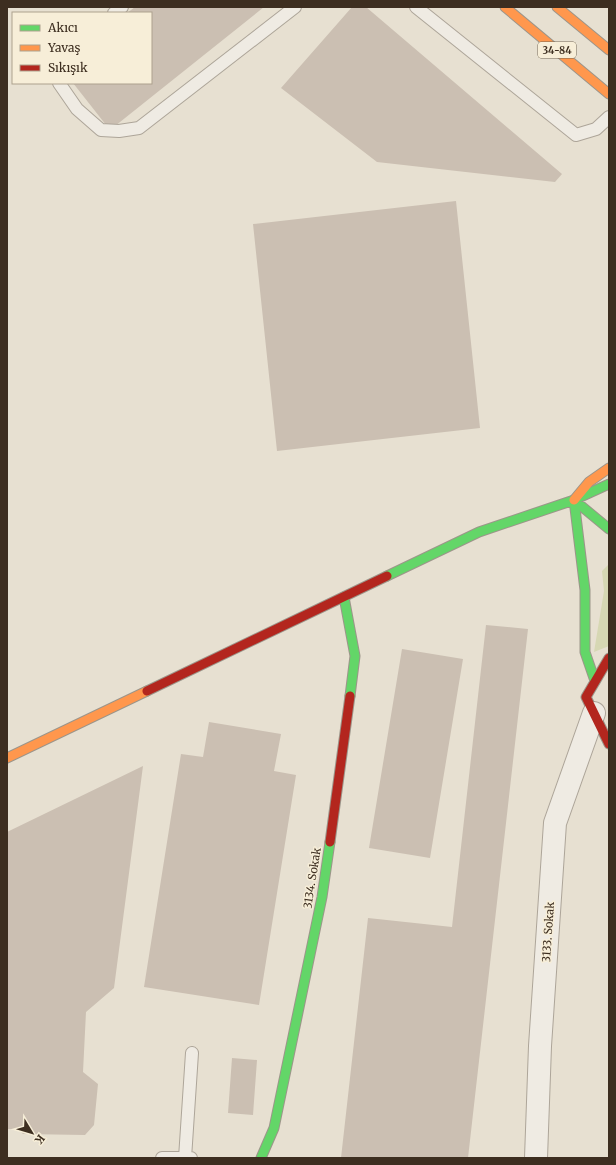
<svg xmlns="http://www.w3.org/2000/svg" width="616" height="1165" viewBox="0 0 616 1165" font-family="Merriweather,serif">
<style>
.green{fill:#d6d7b3}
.building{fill:#cbbfb2}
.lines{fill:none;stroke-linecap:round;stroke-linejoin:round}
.lane-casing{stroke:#ada599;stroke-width:14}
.street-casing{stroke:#ada599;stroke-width:24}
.fast-casing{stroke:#9c958a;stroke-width:11}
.slow-casing{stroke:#9c958a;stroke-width:11}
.jam-casing{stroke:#9c958a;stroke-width:11}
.lane{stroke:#efebe3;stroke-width:12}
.street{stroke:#efebe3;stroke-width:22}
.fast{stroke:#63d668;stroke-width:9}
.slow{stroke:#ff974d;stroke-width:9}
.jam{stroke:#b3261e;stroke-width:9}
.labels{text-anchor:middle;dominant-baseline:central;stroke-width:3;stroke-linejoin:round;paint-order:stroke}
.shield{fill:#f7eed8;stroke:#756857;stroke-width:1}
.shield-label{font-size:10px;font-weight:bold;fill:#3d2e20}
.street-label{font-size:11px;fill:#3d2e20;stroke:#f7eed8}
</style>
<rect width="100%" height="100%" fill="#e7e0d1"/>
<path class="green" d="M 608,565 L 609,566 L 609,646 L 594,652 L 604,591 L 602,571 Z"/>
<path class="building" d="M 135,7 L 264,7 L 110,130 L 73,83 L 151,83 L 151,13 L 127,13 Z
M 352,7 L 366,7 L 562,174 L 555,182 L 377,162 L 281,88 Z
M 456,201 L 480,428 L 277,451 L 253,224 Z
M 486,625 L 528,629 L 468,1158 L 341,1158 L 368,918 L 452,927 Z
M 402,649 L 463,659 L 430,858 L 369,848 Z
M 209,722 L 281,734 L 274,771 L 296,775 L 259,1005 L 144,987 L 181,754 L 203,757 Z
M 143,766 L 114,988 L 86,1012 L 83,1072 L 98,1084 L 94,1125 L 85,1135 L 23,1134 L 18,1129 L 7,1129 L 7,832 Z
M 232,1058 L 257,1060 L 253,1115 L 228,1113 Z"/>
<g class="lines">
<g class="lane-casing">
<path id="lane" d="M 416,7 L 576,135 L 596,129 L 609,117
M 114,13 L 122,7
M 59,83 L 77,109 L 101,130 L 119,131 L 139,128 L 295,7
M 162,1158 L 191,1158
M 185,1158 L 192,1053"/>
</g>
<g class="street-casing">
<path id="street" d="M 536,1158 L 540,1046 L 555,823 L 594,713"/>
</g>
<g class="fast-casing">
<path id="fast" d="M 574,500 L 585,590 L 585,652 L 595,681
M 574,500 L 609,529
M 387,576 L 479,532 L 574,500 L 609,484
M 344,597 L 355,656 L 350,696
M 261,1158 L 274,1128 L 322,897 L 330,842"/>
</g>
<g class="slow-casing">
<path id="slow" d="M 505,7 L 609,94
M 557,7 L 609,50
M 574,500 L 589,482 L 609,468
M 7,758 L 147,691"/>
</g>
<g class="jam-casing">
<path id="jam" d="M 609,658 L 586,697 L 609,744
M 147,691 L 387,576
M 330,842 L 350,696"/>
</g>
<use href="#lane" class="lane"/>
<use href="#street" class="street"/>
<use href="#fast" class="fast"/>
<use href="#slow" class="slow"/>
<use href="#jam" class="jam"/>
</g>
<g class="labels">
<rect class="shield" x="538" y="42" width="38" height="16" rx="3"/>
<g class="shield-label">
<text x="557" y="50">34-84</text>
</g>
<g class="street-label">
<text transform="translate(312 878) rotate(-81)">3134. Sokak</text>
<text transform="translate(548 932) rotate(-86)">3133. Sokak</text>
</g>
</g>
<rect width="616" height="1165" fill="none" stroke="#3d2e20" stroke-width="16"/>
<rect x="12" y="12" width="140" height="72" fill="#f7eed8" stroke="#ada18e"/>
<rect x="20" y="25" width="20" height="6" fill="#63d668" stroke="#ada18e"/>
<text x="48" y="32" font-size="12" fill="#3d2e20">Akıcı</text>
<rect x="20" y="45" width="20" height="6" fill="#ff974d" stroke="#ada18e"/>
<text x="48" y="52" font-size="12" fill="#3d2e20">Yavaş</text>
<rect x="20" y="65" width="20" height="6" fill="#b3261e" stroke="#ada18e"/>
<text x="48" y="72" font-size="12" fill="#3d2e20">Sıkışık</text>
<g transform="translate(32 1133) rotate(128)" stroke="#f7eed8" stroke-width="3" paint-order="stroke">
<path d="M0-3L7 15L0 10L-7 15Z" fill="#3d2e20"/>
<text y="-6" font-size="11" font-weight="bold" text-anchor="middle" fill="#3d2e20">K</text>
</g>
</svg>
